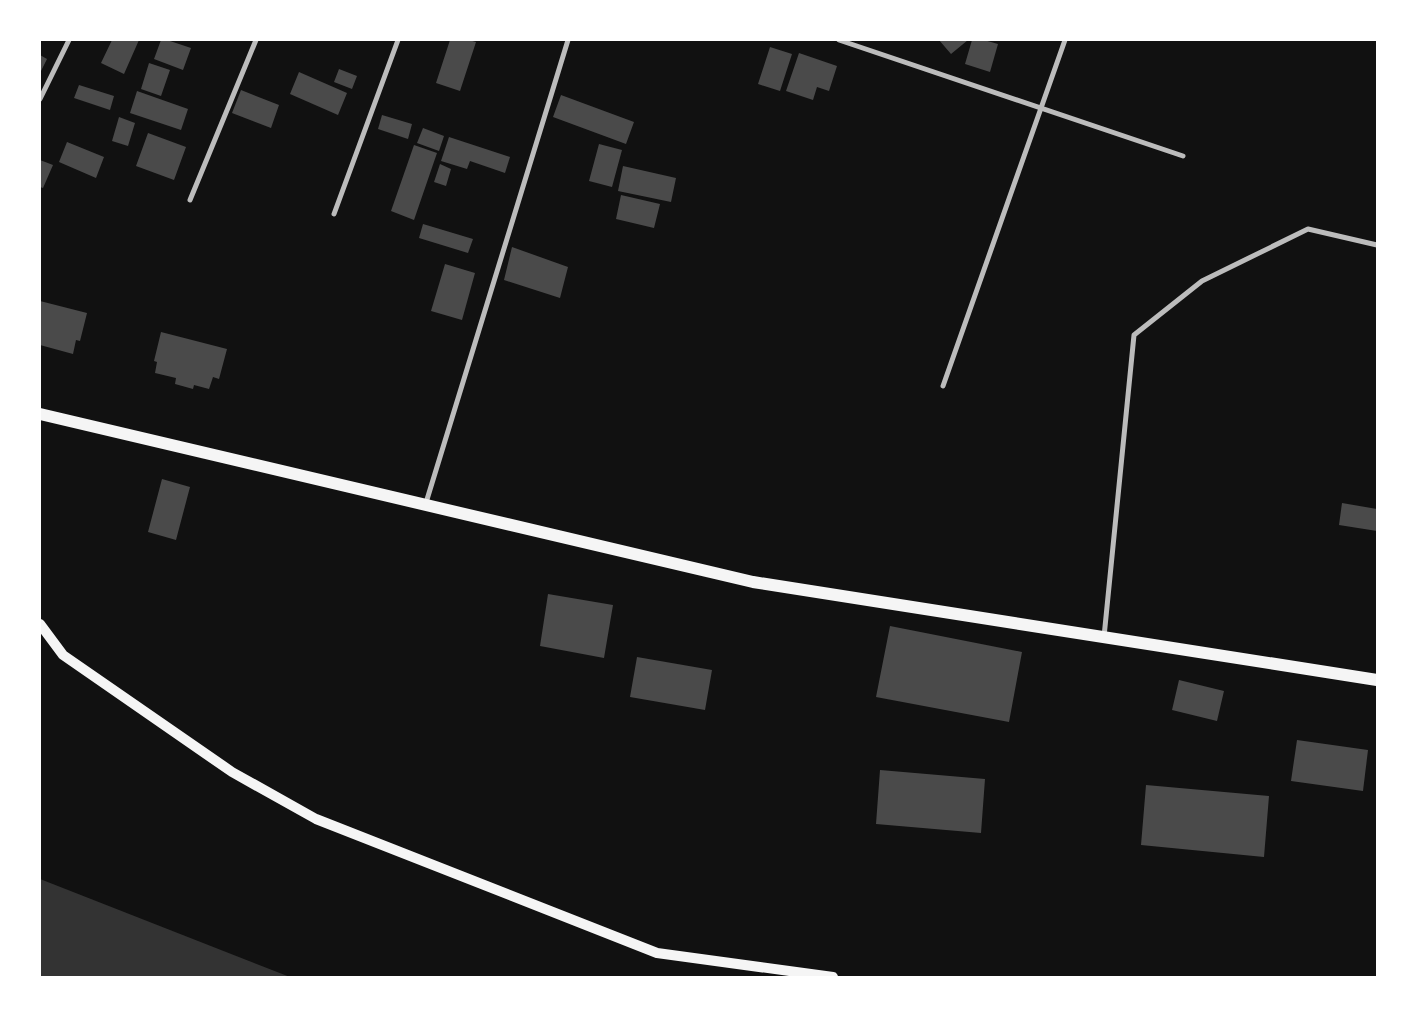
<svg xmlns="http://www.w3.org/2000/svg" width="1417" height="1017" viewBox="0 0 1417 1017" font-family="'DejaVu Sans',sans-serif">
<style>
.water{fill:#333}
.building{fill:#4a4a4a}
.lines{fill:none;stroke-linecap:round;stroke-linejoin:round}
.minor{stroke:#bcbcbc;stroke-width:5}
.secondary{stroke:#f5f5f5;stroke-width:10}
.primary{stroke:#f5f5f5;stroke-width:12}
</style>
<rect width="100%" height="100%" fill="#111"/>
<path class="water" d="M 40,879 L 290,977 L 40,977 Z"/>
<path class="building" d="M 112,40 L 139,40 L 124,74 L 101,63 Z
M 161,40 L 167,40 L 191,48 L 183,70 L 154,59 Z
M 450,40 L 469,40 L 476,42 L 460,91 L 436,83 Z
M 939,40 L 968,40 L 951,54 Z
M 972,40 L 984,40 L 998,44 L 990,72 L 965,64 Z
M 770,47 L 792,54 L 780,91 L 758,84 Z
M 799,53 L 837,66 L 829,91 L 817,87 L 813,100 L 786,91 Z
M 40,55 L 47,59 L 40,73 Z
M 149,63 L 170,70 L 161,96 L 141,89 Z
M 339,69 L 357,76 L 352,89 L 334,82 Z
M 299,72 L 347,93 L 338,115 L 290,94 Z
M 79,85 L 114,96 L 110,110 L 74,98 Z
M 241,90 L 279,105 L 271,128 L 232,113 Z
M 137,91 L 188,109 L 181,130 L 130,113 Z
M 561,95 L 634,122 L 626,144 L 553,117 Z
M 382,115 L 412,124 L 408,139 L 378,129 Z
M 119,117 L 135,123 L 128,146 L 112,141 Z
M 423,128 L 444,136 L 439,151 L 417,143 Z
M 148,133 L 186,147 L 174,180 L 136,166 Z
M 449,137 L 510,157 L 505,173 L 470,161 L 467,169 L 441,161 Z
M 67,142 L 104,157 L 96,178 L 59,162 Z
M 599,144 L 622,150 L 612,187 L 589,181 Z
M 414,145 L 437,153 L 414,220 L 391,211 Z
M 40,160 L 53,165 L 43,188 L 40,187 Z
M 440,164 L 451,169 L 446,186 L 434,182 Z
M 623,166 L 676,178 L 671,202 L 618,191 Z
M 621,195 L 660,204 L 654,228 L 616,219 Z
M 423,224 L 473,239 L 468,253 L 419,238 Z
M 512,247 L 568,267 L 560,298 L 504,280 Z
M 445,264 L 475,273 L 462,320 L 431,311 Z
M 40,301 L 87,313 L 80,341 L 76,340 L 73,354 L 40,345 Z
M 161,332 L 227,349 L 219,379 L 213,377 L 209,389 L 194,385 L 193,389 L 175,384 L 176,378 L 155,373 L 157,362 L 154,361 Z
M 162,479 L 190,487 L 176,540 L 148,532 Z
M 1342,503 L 1377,509 L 1377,531 L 1339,525 Z
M 548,594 L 613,605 L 604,658 L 540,646 Z
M 890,626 L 1022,652 L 1009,722 L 876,697 Z
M 637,657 L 712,670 L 705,710 L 630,697 Z
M 1179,680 L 1224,691 L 1217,721 L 1172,710 Z
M 1297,740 L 1368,750 L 1363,791 L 1291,781 Z
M 880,770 L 985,779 L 981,833 L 876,824 Z
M 1146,785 L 1269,796 L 1264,857 L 1141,845 Z"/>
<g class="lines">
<path class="minor" d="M 839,40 L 1183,156
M 40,99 L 69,40
M 190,200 L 256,40
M 334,214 L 398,40
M 943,386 L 1065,40
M 425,506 L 568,40
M 1104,637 L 1134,335 L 1202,281 L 1308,229 L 1377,245"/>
<path class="secondary" d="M 40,624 L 63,655 L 232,772 L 316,819 L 657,953 L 833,977"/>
<path class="primary" d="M 40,414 L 753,582 L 1377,680"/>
</g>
<rect width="1417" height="1017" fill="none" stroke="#ffffff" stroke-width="82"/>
</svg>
